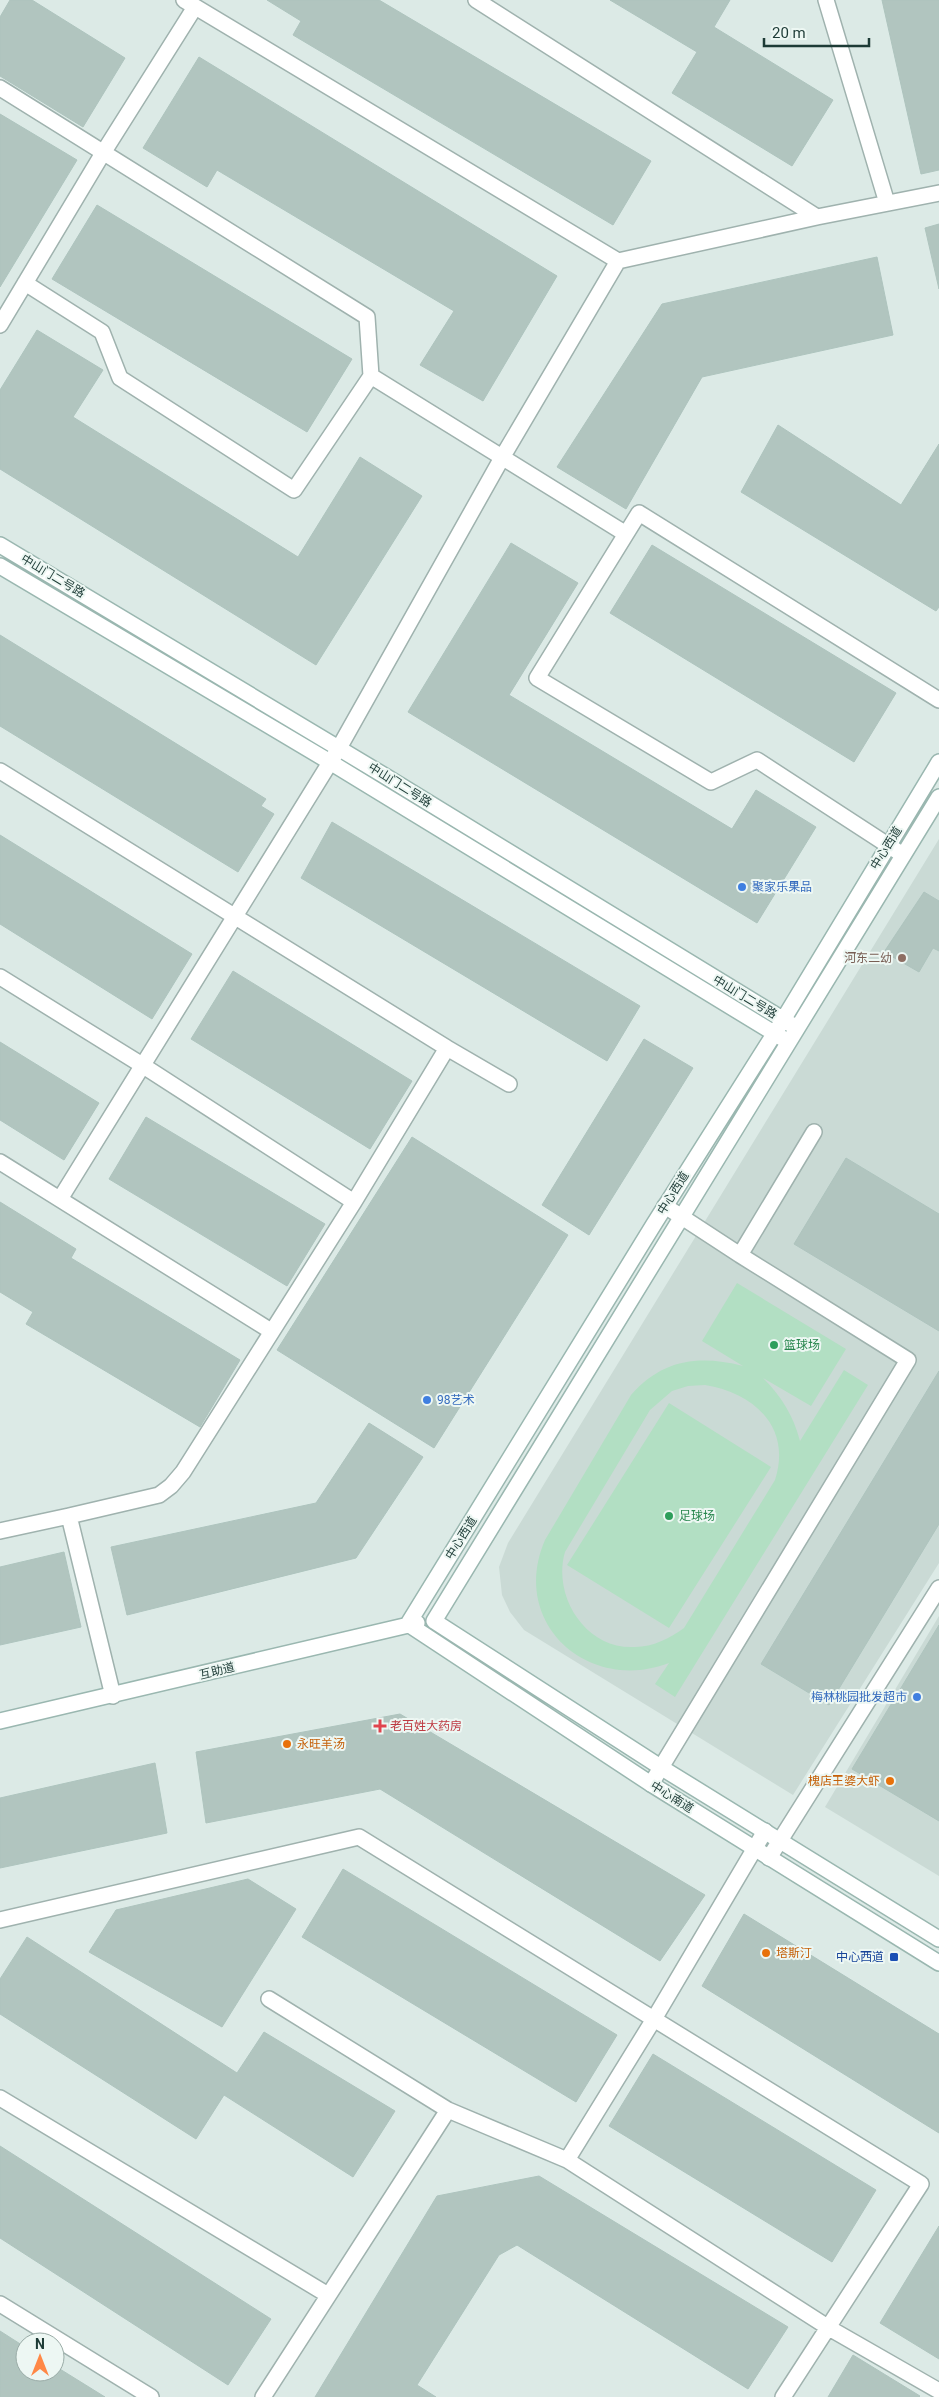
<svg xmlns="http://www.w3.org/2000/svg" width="939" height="2397" viewBox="0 0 939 2397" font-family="Roboto,'Noto Sans SC',sans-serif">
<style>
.built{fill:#cadad5}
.green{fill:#b2dfc3;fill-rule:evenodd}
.building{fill:#b1c5bf;stroke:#aec4be}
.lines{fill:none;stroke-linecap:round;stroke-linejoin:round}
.lane-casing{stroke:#9fb2ae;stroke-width:18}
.street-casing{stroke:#9fb2ae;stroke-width:18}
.secondary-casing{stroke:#9ab7b0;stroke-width:18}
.lane{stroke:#fff;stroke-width:15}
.street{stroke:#fff;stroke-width:15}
.secondary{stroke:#fff;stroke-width:15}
.shop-dot{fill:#3f7fe0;stroke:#edf7f3;stroke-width:2}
.education-dot{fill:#8d6e63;stroke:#edf7f3;stroke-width:2}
.leisure-dot{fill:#2e9e5b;stroke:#edf7f3;stroke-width:2}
.health-dot{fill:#e0444e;stroke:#edf7f3;stroke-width:2}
.food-dot{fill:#e8710a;stroke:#edf7f3;stroke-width:2}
.transit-dot{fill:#1a4fb4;stroke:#edf7f3;stroke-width:2}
.labels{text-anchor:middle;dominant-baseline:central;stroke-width:4;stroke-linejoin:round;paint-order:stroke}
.street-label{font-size:12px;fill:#1d3b36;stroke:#edf7f3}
.shop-label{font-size:12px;fill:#366cbe;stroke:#edf7f3;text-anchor:start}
.education-label{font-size:12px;fill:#785e54;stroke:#edf7f3;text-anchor:end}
.leisure-label{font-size:12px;fill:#27864d;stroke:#edf7f3;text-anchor:start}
.health-label{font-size:12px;fill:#be3a42;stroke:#edf7f3;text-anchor:start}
.food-label{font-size:12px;fill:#c56008;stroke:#edf7f3;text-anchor:start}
.transit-label{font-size:12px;fill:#164399;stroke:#edf7f3;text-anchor:end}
</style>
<rect width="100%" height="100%" fill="#dceae6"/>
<path class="built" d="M 939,839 L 939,1563 L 793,1795 L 524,1630 L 510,1612 L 502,1595 L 499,1567 L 508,1543 Z
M 939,1616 L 939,1876 L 825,1807 Z"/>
<path class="green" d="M 737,1283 L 846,1349 L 811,1406 L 763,1378 C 782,1397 793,1415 800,1441 L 844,1370 L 868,1385 L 675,1697 L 655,1684 L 669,1663 C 588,1694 509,1623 545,1540 L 631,1395 C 663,1359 699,1355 743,1366 L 702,1341 ZM 705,1385 C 754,1393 792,1427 775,1480 L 684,1628 C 670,1638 653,1647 635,1647 C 586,1650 552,1596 565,1552 L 650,1410 L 672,1391 L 688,1386 Z
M 669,1403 L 771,1467 L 669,1628 L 567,1565 Z"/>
<path class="building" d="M 10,0 L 32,0 L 125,58 L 83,127 L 0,76 L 0,17 Z
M 267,0 L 379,0 L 651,161 L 613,225 L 293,35 L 301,21 Z
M 610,0 L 730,0 L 714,27 L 833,100 L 792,166 L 672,93 L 697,52 Z
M 882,0 L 939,0 L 939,170 L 921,174 Z
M 199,57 L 557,276 L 483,401 L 420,365 L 454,311 L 217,170 L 207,187 L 143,148 Z
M 0,114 L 77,160 L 0,287 Z
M 97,205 L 352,359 L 307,432 L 52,279 Z
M 939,224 L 939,289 L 925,228 Z
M 877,257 L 893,335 L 702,377 L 626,509 L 557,467 L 662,304 Z
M 37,330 L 103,370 L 73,417 L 298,557 L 360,457 L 422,496 L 316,665 L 0,469 L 0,390 Z
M 778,425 L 901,505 L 939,444 L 939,607 L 936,611 L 741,492 Z
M 511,543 L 578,583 L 509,695 L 732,829 L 756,790 L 816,827 L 757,923 L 408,712 Z
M 652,545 L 896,693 L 854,762 L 610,613 Z
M 0,635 L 266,799 L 261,806 L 274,814 L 238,872 L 0,726 Z
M 332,822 L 640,1006 L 607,1061 L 301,878 Z
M 0,835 L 192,954 L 152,1019 L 0,924 Z
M 924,892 L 939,901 L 939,951 L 933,948 L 919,972 L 884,952 Z
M 233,971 L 412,1081 L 370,1149 L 191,1039 Z
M 644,1039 L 693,1068 L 589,1235 L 542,1205 Z
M 0,1042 L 99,1103 L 64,1160 L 0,1120 Z
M 146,1117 L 325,1224 L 287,1286 L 109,1179 Z
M 412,1137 L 568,1235 L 434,1448 L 277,1350 Z
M 846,1158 L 939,1214 L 939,1331 L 794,1244 Z
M 0,1202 L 76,1249 L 71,1258 L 240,1360 L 200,1427 L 26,1324 L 33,1312 L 0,1292 Z
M 939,1371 L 939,1524 L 829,1705 L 761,1664 Z
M 369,1423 L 423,1457 L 356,1558 L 127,1615 L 111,1547 L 316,1503 Z
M 64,1552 L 81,1627 L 0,1645 L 0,1567 Z
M 939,1625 L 939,1821 L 852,1769 Z
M 400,1714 L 705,1895 L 660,1961 L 380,1789 L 206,1823 L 196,1752 Z
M 155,1763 L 167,1833 L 0,1868 L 0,1798 Z
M 343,1869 L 617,2035 L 576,2102 L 302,1937 Z
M 248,1879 L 296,1909 L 222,2027 L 89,1952 L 116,1910 Z
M 744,1914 L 939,2034 L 939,2133 L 702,1986 Z
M 27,1937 L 237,2073 L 264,2032 L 395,2111 L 353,2177 L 224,2095 L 196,2139 L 0,2014 L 0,1979 Z
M 653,2054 L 876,2190 L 832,2262 L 609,2126 Z
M 0,2146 L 271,2319 L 228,2385 L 0,2238 Z
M 539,2176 L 788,2327 L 748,2389 L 517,2245 L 499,2255 L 417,2385 L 436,2397 L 315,2397 L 437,2196 Z
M 939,2226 L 939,2359 L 880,2323 Z
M 0,2331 L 25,2347 L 25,2372 L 55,2372 L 55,2366 L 105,2397 L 0,2397 Z
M 853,2355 L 920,2396 L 919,2397 L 828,2397 Z"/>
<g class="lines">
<g class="lane-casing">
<path id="lane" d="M 665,1206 L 740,1255
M 651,1784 L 908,1360 L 740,1255 L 814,1132"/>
</g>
<g class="street-casing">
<path id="street" d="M 476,0 L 817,217
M 826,0 L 887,203
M 0,88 L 367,317 L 371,376 L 294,490 L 120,378 L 102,332 L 25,283
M 618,261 L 817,217 L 939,193
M 0,325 L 103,153 L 195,7
M 371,376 L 626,534 L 639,513 L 939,700
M 626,534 L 537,678 L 711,782 L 757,760 L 903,855
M 0,771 L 447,1048 L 509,1084
M 0,977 L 142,1065 L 354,1202
M 0,1162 L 271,1331
M 60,1199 L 339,748 L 503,456 L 618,261 L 184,0
M 69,1516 L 159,1495 L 171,1486 L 183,1472 L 354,1202 L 447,1048
M 0,1531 L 69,1516 L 113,1696
M 769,1858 L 939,1588
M 0,1920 L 359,1837 L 921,2184 L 783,2397
M 269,1999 L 448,2110 L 567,2160 L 829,2328 L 939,2391
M 0,2098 L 328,2295
M 567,2160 L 654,2019 L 765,1831
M 0,2304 L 151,2397
M 263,2397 L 448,2110"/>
</g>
<g class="secondary-casing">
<path id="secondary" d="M 0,545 L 385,776 L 792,1025
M 0,566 L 330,762 L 782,1038
M 434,1621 L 939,797
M 434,1621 L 662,1768 L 939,1939
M 408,1624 L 654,1224 L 783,1020 L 939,762
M 408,1624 L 651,1784 L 939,1963
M 0,1721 L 417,1623"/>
</g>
<use href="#lane" class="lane"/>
<use href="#street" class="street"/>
<use href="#secondary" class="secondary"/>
</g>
<g class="shop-dot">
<circle cx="742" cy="887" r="5"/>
<circle cx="427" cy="1400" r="5"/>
<circle cx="917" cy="1697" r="5"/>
</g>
<circle class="education-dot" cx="902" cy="958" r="5"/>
<g class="leisure-dot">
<circle cx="774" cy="1345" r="5"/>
<circle cx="669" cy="1516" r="5"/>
</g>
<path class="health-dot" d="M377.5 1718.5h5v5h5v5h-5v5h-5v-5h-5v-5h5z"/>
<g class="food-dot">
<circle cx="287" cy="1744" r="5"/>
<circle cx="890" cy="1781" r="5"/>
<circle cx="766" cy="1953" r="5"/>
</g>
<rect class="transit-dot" x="889" y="1952" width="10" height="10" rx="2.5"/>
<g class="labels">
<g class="street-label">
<text transform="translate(53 576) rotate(31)">中山门二号路</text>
<text transform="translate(400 785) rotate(32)">中山门二号路</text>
<text transform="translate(886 848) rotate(-58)">中心西道</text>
<text transform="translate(745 997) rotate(31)">中山门二号路</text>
<text transform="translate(673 1193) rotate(-58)">中心西道</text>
<text transform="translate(461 1538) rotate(-58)">中心西道</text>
<text transform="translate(217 1671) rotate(-14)">互助道</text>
<text transform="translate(672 1797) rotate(32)">中心南道</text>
</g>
<g class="shop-label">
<text x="752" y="887">聚家乐果品</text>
<text x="437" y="1400">98艺术</text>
<text x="907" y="1697" text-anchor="end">梅林桃园批发超市</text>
</g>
<g class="education-label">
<text x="892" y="958">河东二幼</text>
</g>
<g class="leisure-label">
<text x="784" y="1345">篮球场</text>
<text x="679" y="1516">足球场</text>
</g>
<g class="health-label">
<text x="390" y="1726">老百姓大药房</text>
</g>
<g class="food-label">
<text x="297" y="1744">永旺羊汤</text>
<text x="880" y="1781" text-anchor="end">槐店王婆大虾</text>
<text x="776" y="1953">塔斯汀</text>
</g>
<g class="transit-label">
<text x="884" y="1957">中心西道</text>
</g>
</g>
<g transform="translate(40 2357)"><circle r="24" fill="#edf7f3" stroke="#9aaca7"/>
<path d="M0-4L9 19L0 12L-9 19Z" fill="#ff8846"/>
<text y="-8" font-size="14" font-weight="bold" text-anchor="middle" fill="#1d3b36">N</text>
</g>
<path d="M764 38v8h105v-8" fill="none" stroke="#1d3b36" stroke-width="2.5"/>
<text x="772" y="38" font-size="15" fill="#1d3b36" stroke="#edf7f3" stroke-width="4" paint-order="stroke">20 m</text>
</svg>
